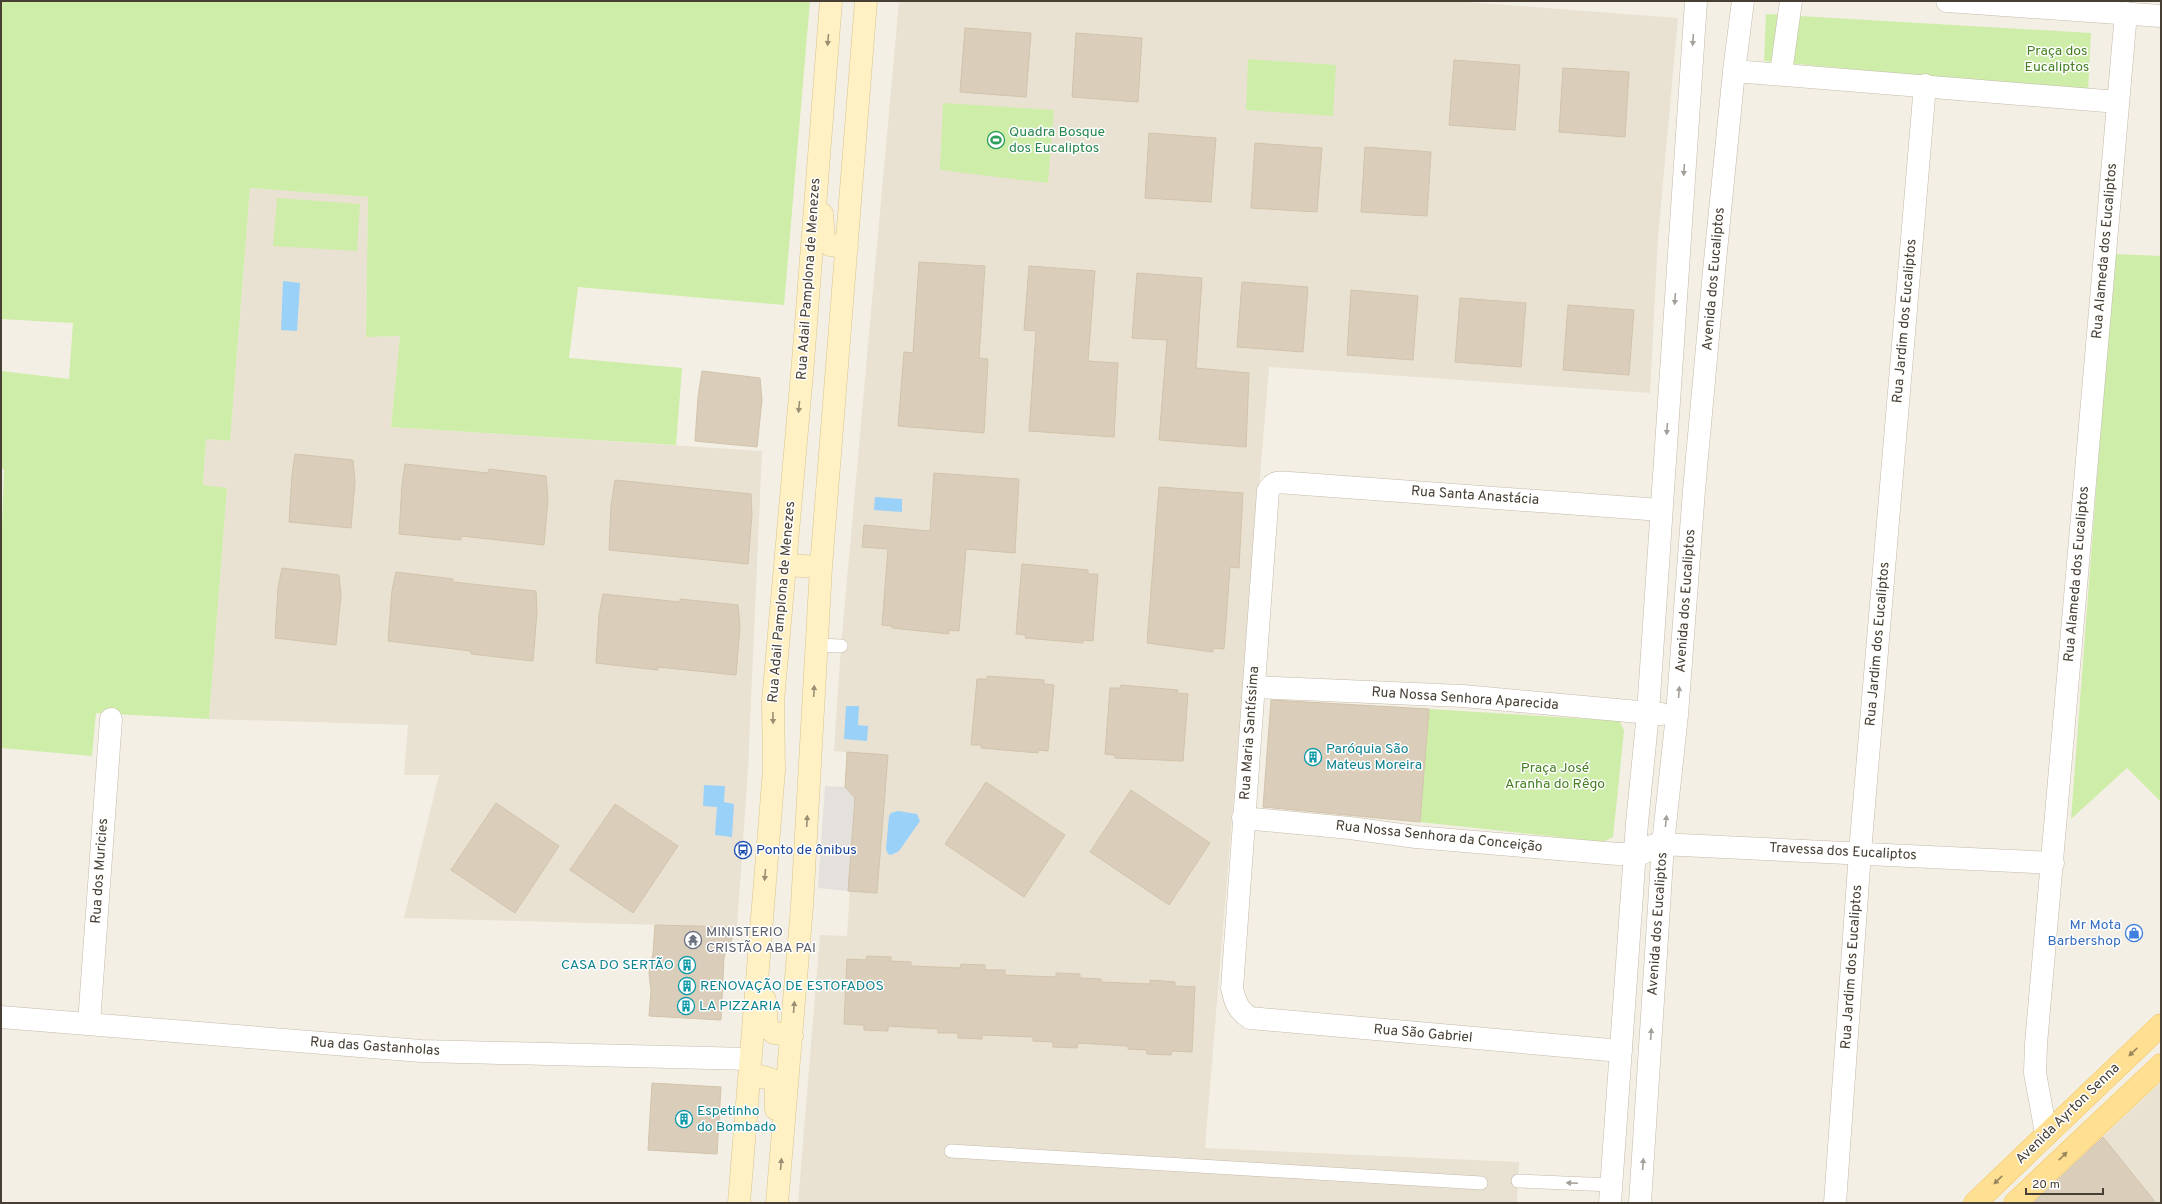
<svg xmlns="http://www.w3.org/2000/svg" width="2162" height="1204" viewBox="0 0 2162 1204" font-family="Overpass,sans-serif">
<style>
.residential{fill:#e9e2d2}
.green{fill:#ceeda8}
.parking{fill:#e4e1dd}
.water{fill:#9ad1f8}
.building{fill:#dacebb;stroke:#d2c3ab}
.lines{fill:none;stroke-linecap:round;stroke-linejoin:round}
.service-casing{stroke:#c4baa9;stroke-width:14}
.minor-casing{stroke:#c4baa9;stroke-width:23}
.tertiary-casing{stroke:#c4baa9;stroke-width:23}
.secondary-casing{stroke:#d9c58f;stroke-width:23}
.primary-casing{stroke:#f0c256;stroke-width:23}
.service{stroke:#fff;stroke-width:13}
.minor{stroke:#fff;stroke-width:22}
.tertiary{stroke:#fff;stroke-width:22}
.secondary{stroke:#fff1c3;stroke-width:22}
.primary{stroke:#ffe092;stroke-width:22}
.oneway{fill:#9a8f74}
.oneway2{fill:#a39f99}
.oneway3{fill:#9a875e}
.labels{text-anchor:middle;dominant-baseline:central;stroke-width:3;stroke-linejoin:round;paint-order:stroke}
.park-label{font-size:14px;fill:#447f20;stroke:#fff}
.leisure-label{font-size:14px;fill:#27864d;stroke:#fff;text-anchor:start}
.street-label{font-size:14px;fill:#473f33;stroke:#fff}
.culture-label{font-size:14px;fill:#0d838f;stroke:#fff;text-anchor:start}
.transit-label{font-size:14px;fill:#164399;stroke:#fff;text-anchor:start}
.shop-label{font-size:14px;fill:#366cbe;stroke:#fff;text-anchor:end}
.worship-label{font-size:14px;fill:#5b616d;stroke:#fff;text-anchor:start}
</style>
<rect width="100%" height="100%" fill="#f4efe4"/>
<path class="residential" d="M 899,1 L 1454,1 L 1678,18 L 1658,237 L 1650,393 L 1269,367 L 1205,1148 L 1519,1162 L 1517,1203 L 798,1203 L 820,935 L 847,936 L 850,891 L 877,893 L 887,756 L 834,751 L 841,646 Z
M 250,188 L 368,197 L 366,337 L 400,336 L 391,427 L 762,451 L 748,769 L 737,927 L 404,918 L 439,775 L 404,775 L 408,725 L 209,719 L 227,488 L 203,485 L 206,439 L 230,441 Z
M 2161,1082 L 2161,1203 L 2033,1203 Z"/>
<path class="green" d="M 1,1 L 810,1 L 784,305 L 578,287 L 569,358 L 682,368 L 676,445 L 391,427 L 400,336 L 366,337 L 368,197 L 250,188 L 230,441 L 206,439 L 203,485 L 227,488 L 209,719 L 96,713 L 92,756 L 1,748 L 1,555 L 4,469 L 1,469 L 1,371 L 69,379 L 73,323 L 1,319 Z
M 1766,14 L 2091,33 L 2088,91 L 1764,61 Z
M 1248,59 L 1336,65 L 1333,116 L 1246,110 Z
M 943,103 L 1054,110 L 1048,183 L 940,170 Z
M 277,198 L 360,204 L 357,251 L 273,246 Z
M 2114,254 L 2161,256 L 2161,802 L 2127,768 L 2071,819 Z
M 1429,709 L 1620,721 L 1624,731 L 1613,837 L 1603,842 L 1420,822 Z"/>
<path class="parking" d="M 825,786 L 845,787 L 855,799 L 848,891 L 818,888 Z"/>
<path class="water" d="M 283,281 L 300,283 L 297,331 L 281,330 Z
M 875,497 L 902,499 L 902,512 L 874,510 Z
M 846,706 L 859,706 L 858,725 L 868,726 L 867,741 L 844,739 Z
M 704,785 L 725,786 L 724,802 L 734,804 L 732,837 L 715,835 L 717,807 L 703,806 Z
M 898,811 L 917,814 L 920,821 L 899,851 L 891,855 L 888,854 L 886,849 L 889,816 L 891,813 Z"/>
<path class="building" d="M 965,28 L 1031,33 L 1026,97 L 960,92 Z
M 1076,33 L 1142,38 L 1138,102 L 1072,97 Z
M 1454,60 L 1520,65 L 1515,130 L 1449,125 Z
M 1563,68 L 1629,72 L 1625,137 L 1559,132 Z
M 1149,133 L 1216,138 L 1211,202 L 1145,198 Z
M 1255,143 L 1322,148 L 1317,212 L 1251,208 Z
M 1365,147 L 1431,152 L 1427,216 L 1361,212 Z
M 919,262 L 985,266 L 979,358 L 988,359 L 984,433 L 898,426 L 904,352 L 913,353 Z
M 1029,266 L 1095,271 L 1088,361 L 1118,363 L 1114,437 L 1029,431 L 1036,331 L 1024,330 Z
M 1137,273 L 1202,278 L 1196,368 L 1249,373 L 1246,447 L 1159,440 L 1167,340 L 1132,338 Z
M 1242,282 L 1308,287 L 1303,352 L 1237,347 Z
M 1351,290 L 1418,296 L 1413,360 L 1347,355 Z
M 1460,298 L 1526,303 L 1521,367 L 1455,362 Z
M 1568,305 L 1634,310 L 1629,375 L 1563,370 Z
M 702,371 L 760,378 L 762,400 L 757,447 L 695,441 L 698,397 Z
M 295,454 L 353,460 L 355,482 L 351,528 L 289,522 L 292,475 Z
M 405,464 L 488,473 L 489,469 L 546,476 L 548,499 L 544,545 L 461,536 L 461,540 L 399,534 L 402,485 Z
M 934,473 L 1019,479 L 1015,553 L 966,549 L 959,631 L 949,630 L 949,634 L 892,628 L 892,626 L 882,625 L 888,549 L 862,547 L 864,525 L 930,531 Z
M 615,480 L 751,494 L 752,514 L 748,564 L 609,550 L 611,506 Z
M 1159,487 L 1243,493 L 1239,568 L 1230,567 L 1224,649 L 1213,648 L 1213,652 L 1147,643 Z
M 1022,564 L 1088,570 L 1088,574 L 1098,574 L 1093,641 L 1083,640 L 1083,643 L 1025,638 L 1026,635 L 1016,634 Z
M 282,568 L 339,575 L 341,595 L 336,645 L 275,638 L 278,588 Z
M 396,572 L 453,579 L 453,582 L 536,591 L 537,612 L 533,661 L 471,654 L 471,651 L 388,641 L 392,590 Z
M 603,594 L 680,602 L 680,599 L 738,605 L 740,627 L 736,675 L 658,667 L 658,670 L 596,663 L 599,615 Z
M 987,676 L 1044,680 L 1044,684 L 1054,685 L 1048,751 L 1038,750 L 1038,753 L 981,748 L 981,745 L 971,745 L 977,679 L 987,679 Z
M 1121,685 L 1178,690 L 1177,693 L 1188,694 L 1183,761 L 1115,758 L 1115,755 L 1105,754 L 1110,688 L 1120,688 Z
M 1271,700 L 1429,709 L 1420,822 L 1263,807 Z
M 847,752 L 888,755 L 877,893 L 848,891 L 855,798 L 845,787 Z
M 986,782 L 1065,835 L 1024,897 L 945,844 Z
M 1131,790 L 1210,843 L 1169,905 L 1090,852 Z
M 496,803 L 559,846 L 515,913 L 451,870 Z
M 615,804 L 678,846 L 633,913 L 570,870 Z
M 655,925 L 737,927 L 724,957 L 721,1020 L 649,1016 L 651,991 L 649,973 L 653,953 Z
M 867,956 L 891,957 L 891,961 L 911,962 L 911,966 L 960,968 L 961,964 L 985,965 L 985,970 L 1005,970 L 1005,975 L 1056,977 L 1056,973 L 1080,974 L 1080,978 L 1101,979 L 1101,982 L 1150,984 L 1150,980 L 1175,982 L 1175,986 L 1195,987 L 1192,1052 L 1172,1051 L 1171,1055 L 1147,1054 L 1147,1050 L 1128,1049 L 1128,1046 L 1078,1043 L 1077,1048 L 1053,1047 L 1053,1042 L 1033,1041 L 1033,1037 L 982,1035 L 982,1039 L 958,1038 L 958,1033 L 938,1033 L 938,1029 L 888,1026 L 888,1031 L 864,1030 L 864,1025 L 844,1024 L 847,959 L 866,960 Z
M 652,1083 L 721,1087 L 717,1154 L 648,1150 Z
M 2103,1137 L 2156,1203 L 2033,1203 Z"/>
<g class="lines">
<g class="service-casing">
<path id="service" d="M 817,645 L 841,646
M 951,1151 L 1481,1183
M 1518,1181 L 1611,1185"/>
</g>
<g class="minor-casing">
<path id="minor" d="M 1734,71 L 2118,102
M 1781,73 L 1791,1
M 1254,687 L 1463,696 L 1661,714
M 1243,818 L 1350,828 L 1416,837 L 1618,854 L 1643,853 L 1654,845 L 1660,844 L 2053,863
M 1,1017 L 421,1051 L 750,1059
M 89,1023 L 111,719
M 1621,1051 L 1250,1018 C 1238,1010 1235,1002 1232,988 L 1268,491 C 1273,481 1280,482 1290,483 L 1661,510
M 2046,1133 L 2035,1073 L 2036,1044 L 2126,13
M 1610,1203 L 1637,823 L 1648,713 L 1696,1
M 1640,1203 L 1663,844 L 1677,715 L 1694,490 L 1714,271 L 1734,71 L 1743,1
M 1835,1203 L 1860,852 L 1925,85"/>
</g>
<g class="tertiary-casing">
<path id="tertiary" d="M 1947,1 L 2161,16"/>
</g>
<g class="secondary-casing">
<path id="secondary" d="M 822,214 L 824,239 L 830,245 L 847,247
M 785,565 L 821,567
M 765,1000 L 767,1027 L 774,1033 L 792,1035
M 750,1075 C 784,1080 774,1080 776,1109
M 739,1203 L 774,770 L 773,701 L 803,362 L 831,1
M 777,1203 L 802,906 L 821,567 L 866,1"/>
</g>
<g class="primary-casing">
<path id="primary" d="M 1975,1203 L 2161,1025
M 2015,1203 L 2161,1065"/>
</g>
<use href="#service" class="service"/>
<use href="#minor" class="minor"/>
<use href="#tertiary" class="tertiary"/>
<use href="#secondary" class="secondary"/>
<use href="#primary" class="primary"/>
</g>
<defs><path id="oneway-solid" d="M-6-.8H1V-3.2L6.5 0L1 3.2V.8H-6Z"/></defs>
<g class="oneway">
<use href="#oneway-solid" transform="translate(828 40) rotate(95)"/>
<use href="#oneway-solid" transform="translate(799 407) rotate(95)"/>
<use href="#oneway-solid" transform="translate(814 691) rotate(-87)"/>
<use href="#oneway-solid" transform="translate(773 718) rotate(89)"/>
<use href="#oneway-solid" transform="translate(807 821) rotate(-87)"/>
<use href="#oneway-solid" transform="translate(765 875) rotate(95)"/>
<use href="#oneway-solid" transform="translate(794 1007) rotate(-85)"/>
<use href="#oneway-solid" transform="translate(781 1164) rotate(-85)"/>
</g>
<g class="oneway2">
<use href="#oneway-solid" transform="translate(1693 40) rotate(94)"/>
<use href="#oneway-solid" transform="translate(1684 170) rotate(94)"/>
<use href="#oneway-solid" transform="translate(1675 299) rotate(94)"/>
<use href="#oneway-solid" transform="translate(1667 429) rotate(94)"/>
<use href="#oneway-solid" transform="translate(1679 692) rotate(-86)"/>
<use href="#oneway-solid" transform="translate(1666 821) rotate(-84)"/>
<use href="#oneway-solid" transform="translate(1651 1034) rotate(-86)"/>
<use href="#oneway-solid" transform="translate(1643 1164) rotate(-86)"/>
<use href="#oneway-solid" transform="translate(1572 1183) rotate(-177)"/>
</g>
<g class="oneway3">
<use href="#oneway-solid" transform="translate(2133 1052) rotate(137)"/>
<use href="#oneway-solid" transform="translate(2063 1156) rotate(-44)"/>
<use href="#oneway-solid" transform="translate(1998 1180) rotate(136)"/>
</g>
<defs>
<g id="stadium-ring" transform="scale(0.9)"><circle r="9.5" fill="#fff" stroke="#2e9e5b" stroke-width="1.5"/><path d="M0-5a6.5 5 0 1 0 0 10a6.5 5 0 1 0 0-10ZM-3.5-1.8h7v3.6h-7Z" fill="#2e9e5b"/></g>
<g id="building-ring" transform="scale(0.9)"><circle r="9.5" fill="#fff" stroke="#0f9aa8" stroke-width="1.5"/><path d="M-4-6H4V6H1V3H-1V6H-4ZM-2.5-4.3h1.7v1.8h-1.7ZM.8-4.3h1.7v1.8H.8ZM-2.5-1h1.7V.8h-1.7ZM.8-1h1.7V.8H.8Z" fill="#0f9aa8"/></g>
<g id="bus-ring" transform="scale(0.9)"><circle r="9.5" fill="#fff" stroke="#1a4fb4" stroke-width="1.5"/><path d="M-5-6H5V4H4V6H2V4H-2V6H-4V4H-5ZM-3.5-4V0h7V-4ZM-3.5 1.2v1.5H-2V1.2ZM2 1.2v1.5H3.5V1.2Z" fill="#1a4fb4"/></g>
<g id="shop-ring" transform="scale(0.9)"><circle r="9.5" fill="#fff" stroke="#3f7fe0" stroke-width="1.5"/><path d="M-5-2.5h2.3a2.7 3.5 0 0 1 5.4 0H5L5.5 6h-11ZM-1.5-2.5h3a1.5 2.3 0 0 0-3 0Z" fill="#3f7fe0"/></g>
<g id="temple-ring" transform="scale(0.9)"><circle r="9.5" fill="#fff" stroke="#6b7280" stroke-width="1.5"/><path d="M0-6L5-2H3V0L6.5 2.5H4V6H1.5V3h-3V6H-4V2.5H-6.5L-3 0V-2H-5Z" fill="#6b7280"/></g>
</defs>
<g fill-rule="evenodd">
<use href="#stadium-ring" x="996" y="140"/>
<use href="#building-ring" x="1313" y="757"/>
<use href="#bus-ring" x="743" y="850"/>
<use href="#shop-ring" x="2134" y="933"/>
<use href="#temple-ring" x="693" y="940"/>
<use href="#building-ring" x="687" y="965"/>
<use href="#building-ring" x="687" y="986"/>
<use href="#building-ring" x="686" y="1006"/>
<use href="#building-ring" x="684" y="1119"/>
</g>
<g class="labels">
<g class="park-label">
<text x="2057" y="51">Praça dos<tspan x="2057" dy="16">Eucaliptos</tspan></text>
<text x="1555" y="768">Praça José<tspan x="1555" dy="16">Aranha do Rêgo</tspan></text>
</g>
<g class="leisure-label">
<text x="1009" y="132">Quadra Bosque<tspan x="1009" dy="16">dos Eucaliptos</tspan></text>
</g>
<g class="street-label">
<text transform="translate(2105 251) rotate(-85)">Rua Alameda dos Eucaliptos</text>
<text transform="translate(809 279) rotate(-86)">Rua Adail Pamplona de Menezes</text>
<text transform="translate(1714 279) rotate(-85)">Avenida dos Eucaliptos</text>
<text transform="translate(1905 321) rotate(-85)">Rua Jardim dos Eucaliptos</text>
<text transform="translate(1475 496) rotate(4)">Rua Santa Anastácia</text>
<text transform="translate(2077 574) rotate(-85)">Rua Alameda dos Eucaliptos</text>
<text transform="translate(1686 601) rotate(-86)">Avenida dos Eucaliptos</text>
<text transform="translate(782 602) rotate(-85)">Rua Adail Pamplona de Menezes</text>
<text transform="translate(1878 644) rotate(-85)">Rua Jardim dos Eucaliptos</text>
<text transform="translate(1465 699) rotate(4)">Rua Nossa Senhora Aparecida</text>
<text transform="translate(1250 733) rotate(-86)">Rua Maria Santíssima</text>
<text transform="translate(1439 837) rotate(6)">Rua Nossa Senhora da Conceição</text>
<text transform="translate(1843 852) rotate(3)">Travessa dos Eucaliptos</text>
<text transform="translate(100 871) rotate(-86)">Rua dos Muricies</text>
<text transform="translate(1658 924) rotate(-86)">Avenida dos Eucaliptos</text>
<text transform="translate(1852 967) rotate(-86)">Rua Jardim dos Eucaliptos</text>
<text transform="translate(1423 1034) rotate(5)">Rua São Gabriel</text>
<text transform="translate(375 1047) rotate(4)">Rua das Gastanholas</text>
<text transform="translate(2068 1114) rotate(-44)">Avenida Ayrton Senna</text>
</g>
<g class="culture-label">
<text x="1326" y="749">Paróquia São<tspan x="1326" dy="16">Mateus Moreira</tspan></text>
<text x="674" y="965" text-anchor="end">CASA DO SERTÃO</text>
<text x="700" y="986">RENOVAÇÃO DE ESTOFADOS</text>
<text x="699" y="1006">LA PIZZARIA</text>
<text x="697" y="1111">Espetinho<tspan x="697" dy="16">do Bombado</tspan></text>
</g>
<g class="transit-label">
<text x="756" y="850">Ponto de ônibus</text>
</g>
<g class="shop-label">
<text x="2121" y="925">Mr Mota<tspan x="2121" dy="16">Barbershop</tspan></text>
</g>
<g class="worship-label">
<text x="706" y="932">MINISTERIO<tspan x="706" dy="16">CRISTÃO ABA PAI</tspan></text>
</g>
</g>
<rect width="2162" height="1204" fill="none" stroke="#473f33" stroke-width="4"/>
<path d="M2026 1188v6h77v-6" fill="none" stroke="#473f33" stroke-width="2"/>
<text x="2032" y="1188" font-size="12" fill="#473f33" stroke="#ffffff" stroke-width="3" paint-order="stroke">20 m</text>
</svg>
